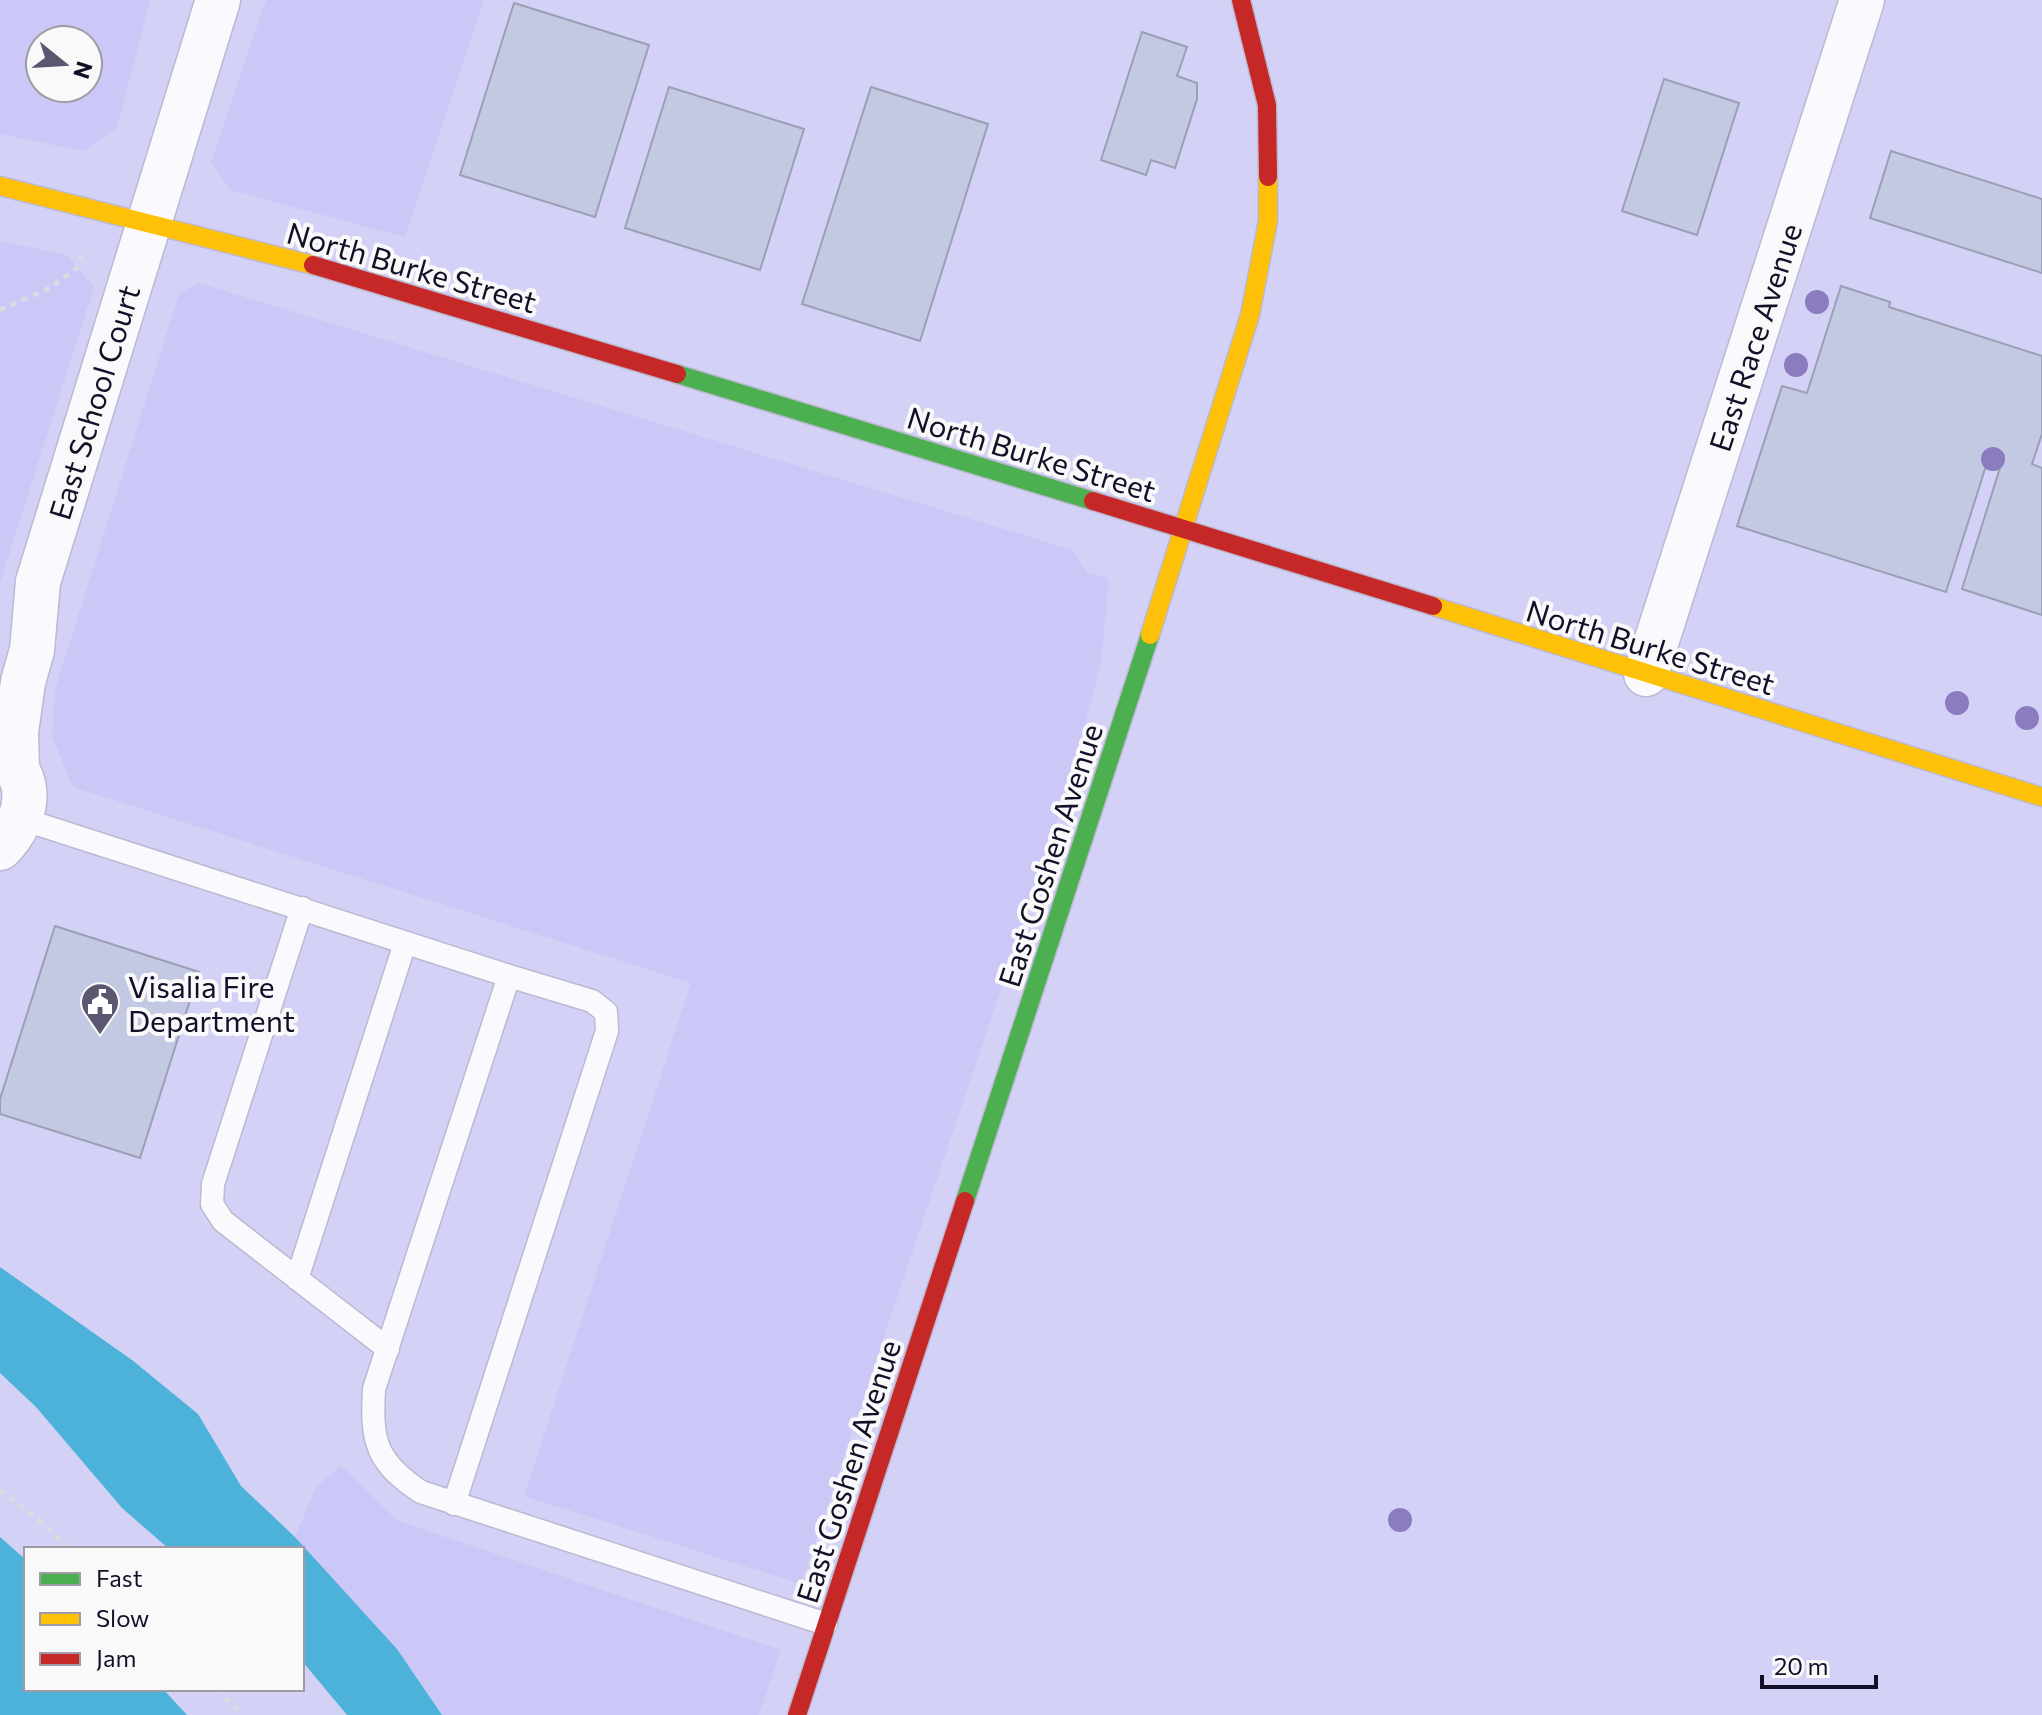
<svg xmlns="http://www.w3.org/2000/svg" width="2042" height="1715" viewBox="0 0 2042 1715" font-family="Commissioner,sans-serif">
<style>
.built{fill:#d3d1f6;fill-rule:evenodd}
.green{fill:#cbc8f7;fill-rule:evenodd}
.water{fill:#4cb2da}
.building{fill:#c3c9e3;stroke:#9b9fb5;stroke-width:2}
.lines{fill:none;stroke-linecap:round;stroke-linejoin:round}
.lane-casing{stroke:#bbb9d1;stroke-width:25}
.street-casing{stroke:#bbb9d1;stroke-width:47}
.fast-casing{stroke:#bbb9d1;stroke-width:21}
.slow-casing{stroke:#bbb9d1;stroke-width:21}
.jam-casing{stroke:#bbb9d1;stroke-width:21}
.path{stroke:#dbdae2;stroke-width:5;stroke-dasharray:6 6;stroke-linecap:butt}
.lane{stroke:#fafafe;stroke-width:22}
.street{stroke:#fafafe;stroke-width:44}
.fast{stroke:#4caf50;stroke-width:18}
.slow{stroke:#ffc107;stroke-width:18}
.jam{stroke:#c62828;stroke-width:18}
.tree{fill:#8a7cbf}
.labels{text-anchor:middle;dominant-baseline:central;stroke-width:8;stroke-linejoin:round;paint-order:stroke}
.street-label{font-size:30px;fill:#130f28;stroke:#f9f9f9}
.poi-label{font-size:30px;fill:#130f28;stroke:#f9f9f9;text-anchor:start}
</style>
<rect width="100%" height="100%" fill="#deddf5"/>
<path class="built" d="M 0,0 L 2042,0 L 2042,1715 L 0,1715 ZM 40,40 L 88,40 L 88,88 L 40,88 ZM 26,1549 L 302,1549 L 302,1689 L 26,1689 Z"/>
<path class="green" d="M 0,0 L 150,0 L 117,128 L 84,151 L 0,134 ZM 88,40 L 88,88 L 40,88 L 40,40 Z
M 266,0 L 484,0 L 405,237 L 230,190 L 211,162 Z
M 0,241 L 67,255 L 94,287 L 0,583 Z
M 199,283 L 1073,550 L 1087,573 L 1109,578 L 1101,663 L 1070,783 L 801,1584 L 524,1496 L 691,983 L 73,787 L 52,736 L 55,690 L 179,294 Z
M 341,1466 L 398,1521 L 781,1650 L 759,1715 L 442,1715 L 397,1649 L 295,1537 L 316,1487 Z"/>
<path class="water" d="M 0,1267 L 132,1360 L 198,1414 L 241,1486 L 295,1537 L 397,1649 L 442,1715 L 347,1715 L 302,1661 L 302,1549 L 169,1549 L 122,1508 L 36,1407 L 0,1373 Z
M 0,1537 L 26,1560 L 26,1689 L 163,1689 L 187,1715 L 0,1715 Z"/>
<path class="building" d="M 514,3 L 649,45 L 595,217 L 460,175 Z
M 1142,32 L 1187,47 L 1177,76 L 1197,83 L 1197,99 L 1175,168 L 1151,160 L 1146,175 L 1101,160 Z
M 1664,79 L 1739,103 L 1697,235 L 1622,211 Z
M 669,87 L 804,129 L 760,270 L 625,228 Z
M 871,87 L 988,124 L 920,341 L 802,304 Z
M 1891,151 L 2042,199 L 2042,273 L 1870,218 Z
M 1841,286 L 1890,302 L 1889,307 L 2042,356 L 2042,434 L 2032,464 L 2042,468 L 2042,615 L 1962,589 L 2004,455 L 1991,450 L 1946,592 L 1737,526 L 1782,386 L 1807,393 Z
M 55,926 L 199,972 L 140,1158 L 0,1114 L 0,1099 Z"/>
<g class="lines">
<g class="lane-casing">
<path id="lane" d="M 22,819 L 509,976 L 374,1389 C 371,1442 376,1462 421,1492 L 826,1624
M 302,908 L 213,1184 L 212,1204 L 223,1221 L 388,1349
M 297,1279 L 405,943
M 454,1504 L 607,1031 L 606,1012 L 592,1001 L 509,976"/>
</g>
<g class="street-casing">
<path id="street" d="M 1646,674 L 1862,0
M 0,752 C 37,778 28,820 0,848
M 17,770 L 16,732 L 23,682 L 32,650 L 38,582 L 218,0"/>
</g>
<g class="fast-casing">
<path id="fast" d="M 677,374 L 1093,501
M 965,1201 L 1150,635"/>
</g>
<g class="slow-casing">
<path id="slow" d="M 0,186 L 313,265
M 1433,606 L 2042,797
M 1150,635 L 1250,315 L 1268,221 L 1268,177"/>
</g>
<g class="jam-casing">
<path id="jam" d="M 1241,0 L 1267,105 L 1268,177
M 313,265 L 677,374
M 1093,501 L 1433,606
M 797,1715 L 965,1201"/>
</g>
<path class="path" d="M 0,310 L 50,288 L 78,267 L 82,250
M 0,1490 L 45,1525 L 69,1549
M 217,1689 L 241,1715"/>
<use href="#lane" class="lane"/>
<use href="#street" class="street"/>
<use href="#fast" class="fast"/>
<use href="#slow" class="slow"/>
<use href="#jam" class="jam"/>
</g>
<g class="tree">
<circle cx="1817" cy="302" r="12"/>
<circle cx="1796" cy="365" r="12"/>
<circle cx="1993" cy="459" r="12"/>
<circle cx="1957" cy="703" r="12"/>
<circle cx="2027" cy="718" r="12"/>
<circle cx="1400" cy="1520" r="12"/>
</g>
<defs>
<g id="civic-pin" transform="scale(2)"><path d="M0 17L-7.5 6A9.5 9.5 0 1 1 7.5 6Z" fill="#5a5770" stroke="#f9f9f9"/><path d="M-.6-6.5H3V-4.5H.6V-3L4-1V1h2V6H-6V1h2V-1L-.6-3ZM-1.2 2.5V6h2.4V2.5Z" fill="#fff"/></g>
</defs>
<g fill-rule="evenodd">
<use href="#civic-pin" x="100" y="1002"/>
</g>
<g class="labels">
<g class="street-label">
<text transform="translate(412 266) rotate(16)">North Burke Street</text>
<text transform="translate(1754 337) rotate(-72)">East Race Avenue</text>
<text transform="translate(93 402) rotate(-73)">East School Court</text>
<text transform="translate(1032 453) rotate(17)">North Burke Street</text>
<text transform="translate(1651 646) rotate(17)">North Burke Street</text>
<text transform="translate(1049 855) rotate(-72)">East Goshen Avenue</text>
<text transform="translate(847 1471) rotate(-72)">East Goshen Avenue</text>
</g>
<g class="poi-label">
<text x="128" y="985">Visalia Fire<tspan x="128" dy="34">Department</tspan></text>
</g>
</g>
<rect x="24" y="1547" width="280" height="144" fill="#f9f9f9" stroke="#9d9ba5" stroke-width="2"/>
<rect x="40" y="1573" width="40" height="12" fill="#4caf50" stroke="#9d9ba5" stroke-width="2"/>
<text x="96" y="1587" font-size="24" fill="#130f28">Fast</text>
<rect x="40" y="1613" width="40" height="12" fill="#ffc107" stroke="#9d9ba5" stroke-width="2"/>
<text x="96" y="1627" font-size="24" fill="#130f28">Slow</text>
<rect x="40" y="1653" width="40" height="12" fill="#c62828" stroke="#9d9ba5" stroke-width="2"/>
<text x="96" y="1667" font-size="24" fill="#130f28">Jam</text>
<g transform="translate(64 64) rotate(108)"><circle r="38" fill="#f9f9f9" stroke="#9d9ba5" stroke-width="2"/>
<path d="M0-6L14 30L0 20L-14 30Z" fill="#5a5770"/>
<text y="-12" font-size="22" font-weight="bold" text-anchor="middle" fill="#130f28">N</text>
</g>
<path d="M1762 1675v12h114v-12" fill="none" stroke="#130f28" stroke-width="4"/>
<text x="1774" y="1675" font-size="24" fill="#130f28" stroke="#f9f9f9" stroke-width="6" paint-order="stroke">20 m</text>
</svg>
